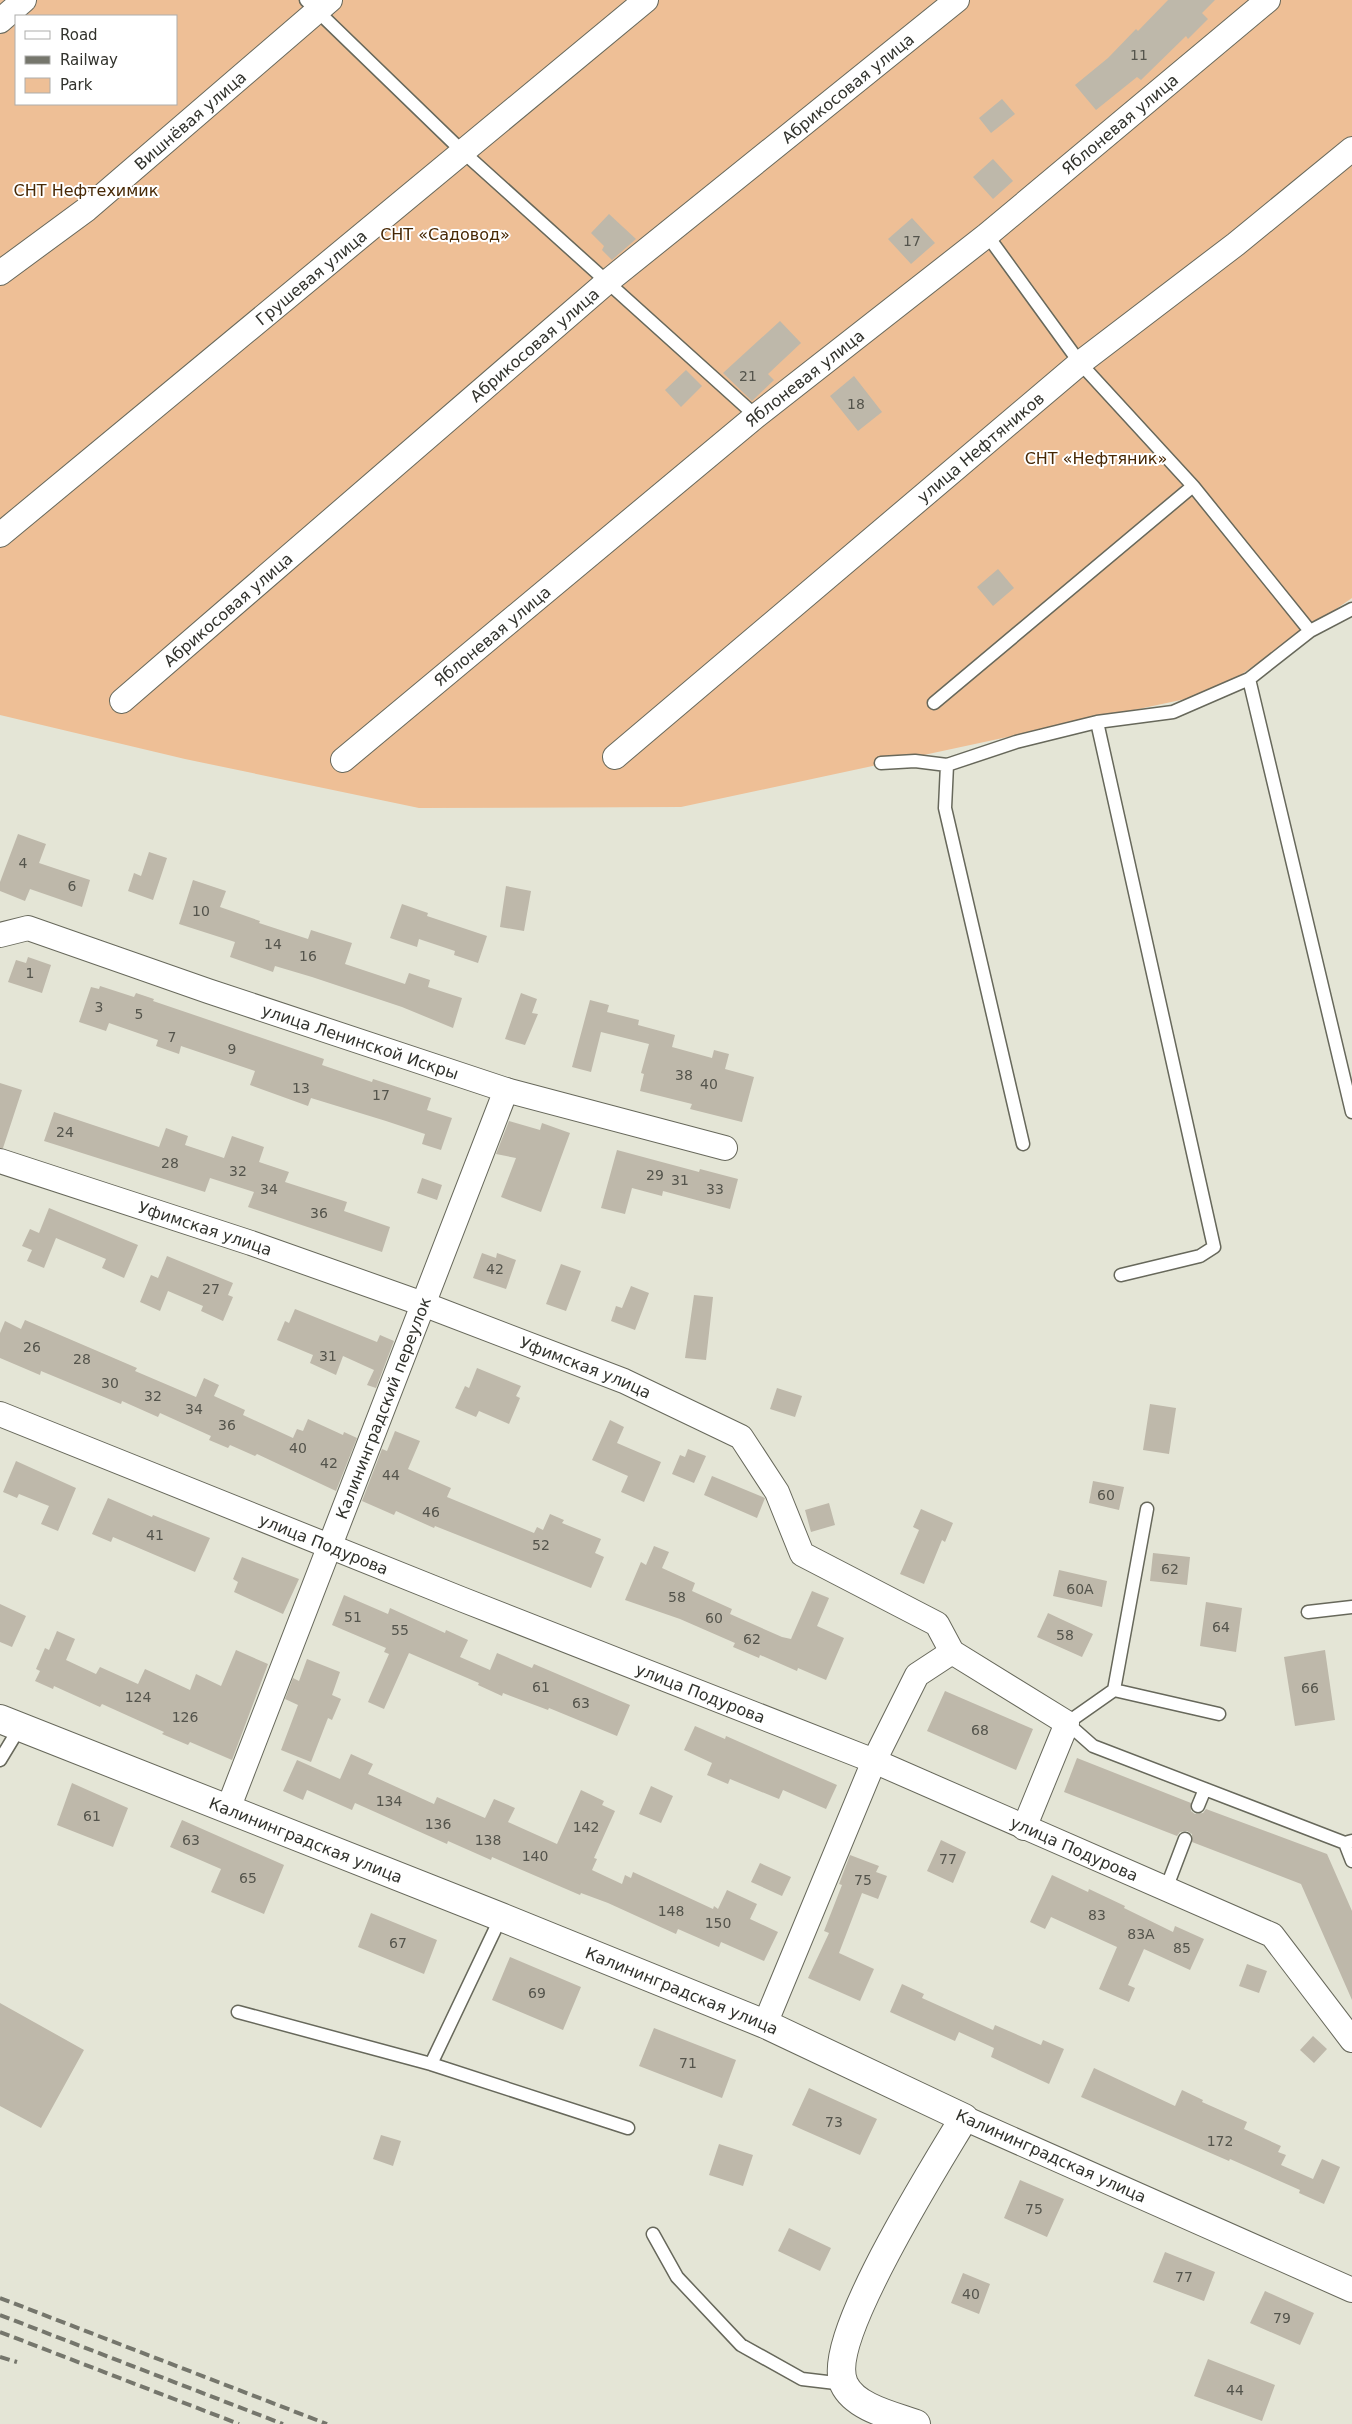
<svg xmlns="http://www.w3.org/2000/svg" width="1352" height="2424" viewBox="0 0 1352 2424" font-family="'DejaVu Sans',sans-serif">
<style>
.green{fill:#eebf96;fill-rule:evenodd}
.building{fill:#beb8aa}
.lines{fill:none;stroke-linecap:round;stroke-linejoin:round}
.service-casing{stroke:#67685b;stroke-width:15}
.minor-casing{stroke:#67685b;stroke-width:26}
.tertiary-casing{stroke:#67685b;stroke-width:30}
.service{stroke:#fff;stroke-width:12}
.minor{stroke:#fff;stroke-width:24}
.tertiary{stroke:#fff;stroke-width:28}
.rail{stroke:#75766c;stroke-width:4;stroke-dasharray:10 5;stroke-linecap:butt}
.labels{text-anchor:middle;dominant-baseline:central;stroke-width:4;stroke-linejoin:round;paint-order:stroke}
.number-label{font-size:14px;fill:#54544c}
.street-label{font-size:16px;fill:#31322c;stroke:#fff}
.park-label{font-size:16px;fill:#472805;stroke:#fff}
</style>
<rect width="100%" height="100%" fill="#e4e5d6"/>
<path class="green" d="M 0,0 L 1352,0 L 1352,598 L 1229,683 L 1190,698 L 681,807 L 419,808 L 185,759 L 0,715 ZM 16,16 L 176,16 L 176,104 L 16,104 Z"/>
<path class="building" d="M 1168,0 L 1215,0 L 1202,13 L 1208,19 L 1188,39 L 1186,36 L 1141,80 L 1137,77 L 1096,110 L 1075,85 L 1108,58 L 1136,29 L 1138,31 Z
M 1002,99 L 1015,114 L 991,133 L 979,118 Z
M 993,159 L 1013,181 L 993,199 L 973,177 Z
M 609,214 L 636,239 L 612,260 L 602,250 L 604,246 L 591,233 Z
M 912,218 L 935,243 L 911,264 L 888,239 Z
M 780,321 L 801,343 L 768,374 L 774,380 L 752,401 L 723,373 Z
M 686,370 L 702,386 L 681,407 L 665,390 Z
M 854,376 L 882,412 L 858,431 L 830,396 Z
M 998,569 L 1014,588 L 993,606 L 977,587 Z
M 18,834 L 46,844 L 39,863 L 90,880 L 82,907 L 30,889 L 25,901 L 0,891 L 0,882 Z
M 149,852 L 167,858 L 153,900 L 128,891 L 134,873 L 141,876 Z
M 193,880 L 226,891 L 220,907 L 260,921 L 259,923 L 308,939 L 311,930 L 352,943 L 345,964 L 405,984 L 409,973 L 430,980 L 428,987 L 462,998 L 453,1028 L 402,1007 L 312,977 L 275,966 L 273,972 L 230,957 L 235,942 L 179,924 Z
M 506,886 L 531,891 L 524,931 L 500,927 Z
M 402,904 L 428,913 L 427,916 L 487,936 L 478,963 L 454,955 L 455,951 L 419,939 L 417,947 L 390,938 Z
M 28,957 L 51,965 L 42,993 L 8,982 L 16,960 L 26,963 Z
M 100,986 L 134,997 L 136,993 L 154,999 L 153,1001 L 324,1059 L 322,1065 L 372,1082 L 373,1079 L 431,1098 L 427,1110 L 452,1118 L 441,1150 L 422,1144 L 425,1134 L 386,1121 L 311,1098 L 308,1106 L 250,1085 L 255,1071 L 181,1046 L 179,1054 L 156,1046 L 158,1040 L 109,1023 L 106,1031 L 79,1022 L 91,987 L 99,989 Z
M 521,993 L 537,999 L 532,1013 L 538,1014 L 525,1045 L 505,1039 Z
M 590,1000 L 609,1005 L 607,1012 L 639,1020 L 638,1025 L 675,1035 L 672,1047 L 712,1058 L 714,1050 L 729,1054 L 725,1069 L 754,1077 L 742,1122 L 690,1109 L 692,1104 L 640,1091 L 644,1074 L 641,1073 L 649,1044 L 601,1032 L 591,1072 L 572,1067 Z
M 0,1083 L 22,1090 L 3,1148 L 0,1148 Z
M 54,1112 L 159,1147 L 166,1128 L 188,1136 L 185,1145 L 224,1158 L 232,1136 L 264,1147 L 259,1162 L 289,1172 L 285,1182 L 347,1202 L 344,1211 L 390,1227 L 382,1252 L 248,1207 L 254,1192 L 210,1178 L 205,1192 L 44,1141 Z
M 509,1121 L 540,1130 L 542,1123 L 570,1133 L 541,1212 L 501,1197 L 516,1158 L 496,1154 Z
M 617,1150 L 699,1172 L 700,1169 L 738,1179 L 730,1209 L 663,1191 L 662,1196 L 632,1188 L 625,1214 L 601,1208 Z
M 422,1178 L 442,1185 L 437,1200 L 417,1193 Z
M 49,1208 L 138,1245 L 124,1278 L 102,1268 L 106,1259 L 56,1238 L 44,1268 L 27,1261 L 32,1250 L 22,1246 L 30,1229 L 39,1233 Z
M 482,1253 L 496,1258 L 497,1253 L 516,1260 L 506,1289 L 473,1278 Z
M 167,1256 L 233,1283 L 228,1295 L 233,1297 L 223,1321 L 201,1311 L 203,1306 L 168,1291 L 160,1311 L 140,1302 L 151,1275 L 158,1278 Z
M 561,1264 L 581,1271 L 566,1311 L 546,1304 Z
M 631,1286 L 649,1293 L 635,1330 L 611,1321 L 616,1306 L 622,1308 Z
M 694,1295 L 713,1297 L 706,1360 L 685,1358 Z
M 295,1309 L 377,1342 L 380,1335 L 394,1341 L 376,1388 L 367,1385 L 374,1370 L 343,1356 L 336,1375 L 310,1363 L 313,1355 L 277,1340 L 285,1321 L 289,1323 Z
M 25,1320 L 137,1368 L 135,1371 L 196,1397 L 204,1378 L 219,1385 L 214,1396 L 245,1410 L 243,1415 L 293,1438 L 297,1429 L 303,1431 L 308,1419 L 343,1435 L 344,1432 L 357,1438 L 336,1491 L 257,1454 L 255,1456 L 230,1445 L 228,1448 L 209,1440 L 211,1436 L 160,1413 L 158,1417 L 122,1401 L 121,1404 L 41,1371 L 40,1375 L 0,1358 L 0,1333 L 5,1321 L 21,1329 Z
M 477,1368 L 521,1386 L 516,1396 L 520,1398 L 509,1424 L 479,1411 L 476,1417 L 455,1408 L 465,1386 L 469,1388 Z
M 777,1388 L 802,1396 L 795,1417 L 770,1409 Z
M 1150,1404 L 1176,1408 L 1169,1454 L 1143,1450 Z
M 610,1420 L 624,1427 L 617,1443 L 661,1462 L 644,1502 L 621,1492 L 628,1476 L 592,1460 Z
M 395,1431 L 420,1441 L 408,1469 L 451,1488 L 447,1497 L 534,1533 L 537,1527 L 543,1530 L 550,1514 L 564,1520 L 562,1523 L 601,1539 L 595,1553 L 604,1557 L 591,1588 L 435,1526 L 434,1528 L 396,1511 L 394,1515 L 362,1501 L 382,1449 L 387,1451 Z
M 688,1449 L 706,1456 L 694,1483 L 672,1474 L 680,1455 L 685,1457 Z
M 16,1461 L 76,1488 L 58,1531 L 41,1524 L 49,1506 L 19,1494 L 17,1498 L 3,1492 Z
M 712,1476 L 765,1498 L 757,1518 L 704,1495 Z
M 1093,1481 L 1124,1487 L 1119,1510 L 1089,1503 Z
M 108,1498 L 152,1517 L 153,1515 L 210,1538 L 195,1572 L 113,1537 L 111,1542 L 92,1534 Z
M 829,1503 L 835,1525 L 811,1532 L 805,1510 Z
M 921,1509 L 953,1523 L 945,1542 L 942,1540 L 924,1584 L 900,1574 L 919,1530 L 913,1527 Z
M 654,1546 L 669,1552 L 662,1568 L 695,1583 L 692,1591 L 732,1609 L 730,1614 L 782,1637 L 791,1639 L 812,1591 L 829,1598 L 817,1626 L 844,1638 L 826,1680 L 798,1668 L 797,1671 L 760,1655 L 759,1658 L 733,1647 L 735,1643 L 680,1619 L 625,1600 L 641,1562 L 646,1565 Z
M 1153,1553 L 1190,1557 L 1187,1585 L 1150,1581 Z
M 242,1557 L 299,1579 L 283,1614 L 234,1592 L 238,1582 L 233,1579 Z
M 1059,1570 L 1107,1581 L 1102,1607 L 1053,1596 Z
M 344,1595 L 388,1614 L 390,1608 L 445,1633 L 446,1630 L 468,1640 L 460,1657 L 490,1670 L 497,1653 L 532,1668 L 534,1664 L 630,1705 L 617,1736 L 549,1708 L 548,1710 L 503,1693 L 502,1696 L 478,1685 L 479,1683 L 409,1653 L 384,1709 L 368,1702 L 389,1654 L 384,1652 L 386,1648 L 332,1625 Z
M 1206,1602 L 1242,1608 L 1236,1652 L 1200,1646 Z
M 0,1604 L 26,1616 L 12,1647 L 0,1642 Z
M 1048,1613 L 1093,1634 L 1082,1657 L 1037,1637 Z
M 57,1631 L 75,1639 L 66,1660 L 96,1674 L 100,1667 L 138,1684 L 145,1669 L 190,1690 L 196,1674 L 221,1686 L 236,1650 L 268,1664 L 232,1760 L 190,1742 L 188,1745 L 162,1734 L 164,1732 L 102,1704 L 100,1707 L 54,1686 L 53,1689 L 35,1681 L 40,1671 L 36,1669 L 45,1648 L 49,1650 Z
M 1325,1650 L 1335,1720 L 1295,1726 L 1284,1657 Z
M 307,1659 L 340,1672 L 332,1695 L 341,1699 L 332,1720 L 328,1718 L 311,1762 L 281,1750 L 298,1705 L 285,1699 L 293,1678 L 299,1681 Z
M 945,1691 L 1033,1729 L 1016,1770 L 927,1731 Z
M 695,1726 L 725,1739 L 726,1736 L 837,1785 L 826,1809 L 783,1790 L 779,1799 L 730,1779 L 728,1784 L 707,1775 L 712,1763 L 684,1750 Z
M 351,1754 L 373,1764 L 368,1774 L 434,1804 L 437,1797 L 485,1818 L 494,1799 L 515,1808 L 508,1822 L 557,1844 L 581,1790 L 604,1801 L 602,1805 L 615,1811 L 594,1858 L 597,1859 L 592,1870 L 622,1884 L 625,1875 L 631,1878 L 633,1872 L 713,1909 L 714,1906 L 718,1909 L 727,1890 L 757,1904 L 750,1919 L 778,1932 L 764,1961 L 721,1942 L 719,1947 L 678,1929 L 676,1934 L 608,1903 L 581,1893 L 580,1895 L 492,1857 L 491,1860 L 448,1841 L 447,1844 L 355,1803 L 352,1810 L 307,1790 L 303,1800 L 283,1791 L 297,1760 L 340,1779 Z
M 1077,1758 L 1191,1803 L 1191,1811 L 1195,1814 L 1203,1813 L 1206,1809 L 1327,1854 L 1352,1911 L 1352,2000 L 1301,1884 L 1192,1842 L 1192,1834 L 1187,1831 L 1180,1832 L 1177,1836 L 1064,1792 Z
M 72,1783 L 128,1808 L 113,1847 L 57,1825 Z
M 651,1786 L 673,1796 L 661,1823 L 639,1814 Z
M 182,1820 L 284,1865 L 264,1914 L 211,1892 L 221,1869 L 170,1847 Z
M 941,1840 L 966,1852 L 953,1883 L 927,1871 Z
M 850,1855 L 879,1866 L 876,1872 L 887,1876 L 878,1899 L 862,1893 L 839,1953 L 874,1969 L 860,2001 L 808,1978 L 829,1933 L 824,1931 L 842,1885 L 839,1884 Z
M 760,1863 L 791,1877 L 782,1896 L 751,1882 Z
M 1052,1875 L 1088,1892 L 1089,1889 L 1125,1906 L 1124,1908 L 1173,1932 L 1175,1926 L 1204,1939 L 1190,1970 L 1144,1949 L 1128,1985 L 1135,1988 L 1129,2002 L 1099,1989 L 1117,1947 L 1051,1917 L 1045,1929 L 1030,1922 Z
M 371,1913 L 437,1940 L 424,1974 L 358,1947 Z
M 510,1957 L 581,1987 L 563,2030 L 492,2000 Z
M 1247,1964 L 1267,1971 L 1259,1993 L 1239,1986 Z
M 902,1984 L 924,1994 L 922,1998 L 993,2030 L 995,2025 L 1041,2045 L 1043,2040 L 1064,2049 L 1049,2084 L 991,2057 L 994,2048 L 959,2032 L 955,2041 L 890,2012 Z
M 0,2003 L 84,2050 L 41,2128 L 0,2106 Z
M 654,2028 L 736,2060 L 722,2098 L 639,2066 Z
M 1313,2036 L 1327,2049 L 1314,2063 L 1300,2050 Z
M 1094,2068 L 1175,2106 L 1182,2090 L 1203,2100 L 1202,2102 L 1247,2122 L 1244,2129 L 1281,2146 L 1278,2152 L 1286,2155 L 1281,2165 L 1313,2179 L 1322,2159 L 1340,2167 L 1324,2204 L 1299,2193 L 1300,2190 L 1230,2159 L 1229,2161 L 1081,2097 Z
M 809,2088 L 877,2119 L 860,2155 L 792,2125 Z
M 381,2135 L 401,2141 L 393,2166 L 373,2159 Z
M 719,2144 L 753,2155 L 743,2186 L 709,2175 Z
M 1020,2180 L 1064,2199 L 1047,2237 L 1004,2218 Z
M 789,2228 L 831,2248 L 820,2271 L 778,2251 Z
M 1165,2252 L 1215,2272 L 1204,2301 L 1153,2282 Z
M 963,2273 L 990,2284 L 979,2314 L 951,2303 Z
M 1265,2291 L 1314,2313 L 1300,2345 L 1250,2323 Z
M 1208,2359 L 1275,2385 L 1262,2421 L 1194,2396 Z"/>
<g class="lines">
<g class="service-casing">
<path id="service" d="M 306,0 L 462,151 L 756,416
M 1310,631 L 1352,609
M 1249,679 L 1352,1112
M 934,703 L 1193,486
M 1097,722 L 1214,1247 L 1200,1256 L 1121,1275
M 881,763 L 915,761 L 947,765 L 1016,742 L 1097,722 L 1173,712 L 1249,679 L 1310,631 L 1193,486 L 1080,363 L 987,235
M 947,765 L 945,808 L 1023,1144
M 1147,1509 L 1114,1690 L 1067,1723 L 1093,1746 L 1345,1843 L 1352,1841
M 1308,1612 L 1352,1607
M 1114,1690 L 1219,1714
M 0,1760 L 20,1727
M 1198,1806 L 1205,1789
M 1345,1843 L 1352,1861
M 1166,1889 L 1185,1839
M 238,2012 L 431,2064 L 501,1917
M 431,2064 L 628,2128
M 653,2234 L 677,2277 L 741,2345 L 802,2379 L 844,2384"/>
</g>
<g class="minor-casing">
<g id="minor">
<path d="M 0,21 L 24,0"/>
<path id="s1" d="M 0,273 L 87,209 L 330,0"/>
<path id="s2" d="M 0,535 L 646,0"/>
<path id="s3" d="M 122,701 L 607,282 L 957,0"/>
<path id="s4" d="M 615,757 L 1080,363 L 1236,244 L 1352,149"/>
<path id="s5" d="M 343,760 L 756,416 L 987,235 L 1268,0"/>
<path id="s6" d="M 0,935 L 28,928 L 208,991 L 506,1090 L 725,1148"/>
<path id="s7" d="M 0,1161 L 251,1243 L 423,1304 L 624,1381 L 741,1437 L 777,1492 L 802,1554 L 937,1624 L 952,1652 L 1067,1723 L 1024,1828"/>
<path id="s8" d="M 0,1414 L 461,1599 L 874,1761 L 1272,1935 L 1352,2040"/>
<path id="s9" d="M 228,1809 L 506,1090"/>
<path d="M 765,2024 L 874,1761 L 917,1675 L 952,1652"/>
<path d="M 964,2118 L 1352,2290"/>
</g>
</g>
<g class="tertiary-casing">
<g id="tertiary">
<path id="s10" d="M 0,1719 L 501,1917 L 765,2024 L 964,2118 C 938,2162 824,2340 844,2384 C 855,2408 894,2416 916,2424"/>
</g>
</g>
<use href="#service" class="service"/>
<use href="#minor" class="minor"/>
<use href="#tertiary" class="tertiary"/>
<path class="rail" d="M 0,2298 L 327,2424
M 0,2315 L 283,2424
M 0,2332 L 239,2424
M 0,2357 L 17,2362"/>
</g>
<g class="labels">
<g class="number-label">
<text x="1139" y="55">11</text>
<text x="912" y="241">17</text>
<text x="748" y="376">21</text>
<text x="856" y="404">18</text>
<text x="23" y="863">4</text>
<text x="72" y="886">6</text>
<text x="201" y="911">10</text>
<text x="273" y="944">14</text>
<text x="308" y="956">16</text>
<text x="30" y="973">1</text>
<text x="99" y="1007">3</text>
<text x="139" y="1014">5</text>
<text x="172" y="1037">7</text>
<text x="232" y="1049">9</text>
<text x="684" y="1075">38</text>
<text x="709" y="1084">40</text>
<text x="301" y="1088">13</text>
<text x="381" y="1095">17</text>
<text x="65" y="1132">24</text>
<text x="170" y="1163">28</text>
<text x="238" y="1171">32</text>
<text x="655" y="1175">29</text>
<text x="680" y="1180">31</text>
<text x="269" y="1189">34</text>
<text x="715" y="1189">33</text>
<text x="319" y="1213">36</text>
<text x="495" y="1269">42</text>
<text x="211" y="1289">27</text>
<text x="32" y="1347">26</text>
<text x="328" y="1356">31</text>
<text x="82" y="1359">28</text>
<text x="110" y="1383">30</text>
<text x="153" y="1396">32</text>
<text x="194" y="1409">34</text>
<text x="227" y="1425">36</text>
<text x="298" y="1448">40</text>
<text x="329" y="1463">42</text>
<text x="391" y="1475">44</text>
<text x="1106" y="1495">60</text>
<text x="431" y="1512">46</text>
<text x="155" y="1535">41</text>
<text x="541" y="1545">52</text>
<text x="1170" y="1569">62</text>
<text x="1080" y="1589">60А</text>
<text x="677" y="1597">58</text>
<text x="353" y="1617">51</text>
<text x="714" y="1618">60</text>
<text x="1221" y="1627">64</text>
<text x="400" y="1630">55</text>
<text x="1065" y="1635">58</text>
<text x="752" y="1639">62</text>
<text x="541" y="1687">61</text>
<text x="1310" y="1688">66</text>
<text x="138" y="1697">124</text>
<text x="581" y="1703">63</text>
<text x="185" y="1717">126</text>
<text x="980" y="1730">68</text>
<text x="389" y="1801">134</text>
<text x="92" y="1816">61</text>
<text x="438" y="1824">136</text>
<text x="586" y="1827">142</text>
<text x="191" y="1840">63</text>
<text x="488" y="1840">138</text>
<text x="535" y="1856">140</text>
<text x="948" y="1859">77</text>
<text x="248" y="1878">65</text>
<text x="863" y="1880">75</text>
<text x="671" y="1911">148</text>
<text x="1097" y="1915">83</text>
<text x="718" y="1923">150</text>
<text x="1141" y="1934">83А</text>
<text x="398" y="1943">67</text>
<text x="1182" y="1948">85</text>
<text x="537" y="1993">69</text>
<text x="688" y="2063">71</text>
<text x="834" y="2122">73</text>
<text x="1220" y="2141">172</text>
<text x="1034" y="2209">75</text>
<text x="1184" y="2277">77</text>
<text x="971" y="2294">40</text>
<text x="1282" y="2318">79</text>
<text x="1235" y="2390">44</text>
</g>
<g class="street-label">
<text stroke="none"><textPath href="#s3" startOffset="950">Абрикосовая улица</textPath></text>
<text stroke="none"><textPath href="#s1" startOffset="244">Вишнёвая улица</textPath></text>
<text stroke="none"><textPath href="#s5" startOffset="1004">Яблоневая улица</textPath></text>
<text stroke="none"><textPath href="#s2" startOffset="404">Грушевая улица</textPath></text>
<text stroke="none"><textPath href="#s3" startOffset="545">Абрикосовая улица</textPath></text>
<text stroke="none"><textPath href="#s5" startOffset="599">Яблоневая улица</textPath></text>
<text stroke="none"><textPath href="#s4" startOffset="479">улица Нефтяников</textPath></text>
<text stroke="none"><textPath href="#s3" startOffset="140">Абрикосовая улица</textPath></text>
<text stroke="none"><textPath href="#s5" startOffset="194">Яблоневая улица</textPath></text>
<text stroke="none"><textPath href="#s6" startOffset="380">улица Ленинской Искры</textPath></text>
<text stroke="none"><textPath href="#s7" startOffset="216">Уфимская улица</textPath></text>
<text stroke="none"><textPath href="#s7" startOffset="621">Уфимская улица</textPath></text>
<text stroke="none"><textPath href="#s9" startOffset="430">Калининградский переулок</textPath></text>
<text stroke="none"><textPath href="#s8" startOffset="349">улица Подурова</textPath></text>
<text stroke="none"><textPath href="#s8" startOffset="754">улица Подурова</textPath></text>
<text stroke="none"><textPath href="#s10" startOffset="329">Калининградская улица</textPath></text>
<text stroke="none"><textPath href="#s8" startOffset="1159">улица Подурова</textPath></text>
<text stroke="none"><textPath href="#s10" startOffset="734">Калининградская улица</textPath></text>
<text transform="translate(1051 2156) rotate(24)">Калининградская улица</text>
</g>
<g class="park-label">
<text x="86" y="190">СНТ Нефтехимик</text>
<text x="445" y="234">СНТ «Садовод»</text>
<text x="1096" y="458">СНТ «Нефтяник»</text>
</g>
</g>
<rect x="15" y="15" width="162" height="90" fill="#ffffff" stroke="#adadab"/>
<rect x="25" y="31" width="25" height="8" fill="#ffffff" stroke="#adadab"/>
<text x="60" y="40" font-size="15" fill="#31322c">Road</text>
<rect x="25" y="56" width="25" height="8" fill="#75766c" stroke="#adadab"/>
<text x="60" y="65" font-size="15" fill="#31322c">Railway</text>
<rect x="25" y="78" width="25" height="15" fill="#eebf96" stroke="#adadab"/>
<text x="60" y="90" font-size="15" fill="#31322c">Park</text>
</svg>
